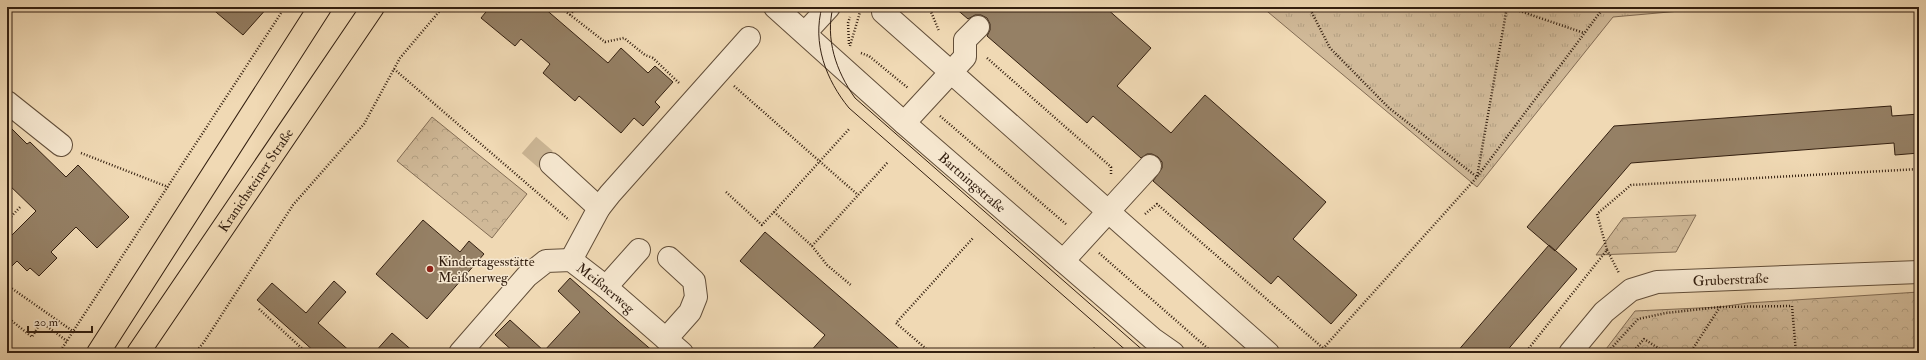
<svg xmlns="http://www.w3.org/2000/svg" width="1926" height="360" viewBox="0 0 1926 360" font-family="'IM FELL Double Pica',serif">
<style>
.grass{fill:url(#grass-tufts);stroke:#826c54}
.park{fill:url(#park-crowns);stroke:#826c54}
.building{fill:#958065;stroke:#331f10}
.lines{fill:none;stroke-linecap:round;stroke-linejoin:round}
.minor-tunnel{stroke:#cab493;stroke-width:22;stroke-dasharray:22 11;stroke-linecap:butt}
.minor-casing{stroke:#624e39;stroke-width:24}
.major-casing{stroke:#331f10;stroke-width:24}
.path{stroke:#331f10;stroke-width:2.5;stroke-dasharray:1 2;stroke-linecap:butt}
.minor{stroke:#f5e6ce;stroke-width:22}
.major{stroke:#f0d9b4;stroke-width:22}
.tram{stroke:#331f10;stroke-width:1}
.poi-dot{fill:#8f2418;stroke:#f5e6ce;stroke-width:1.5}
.labels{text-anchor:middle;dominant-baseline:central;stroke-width:3;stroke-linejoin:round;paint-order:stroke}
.street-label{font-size:14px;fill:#331f10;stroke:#f5e6ce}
.poi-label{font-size:14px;fill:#331f10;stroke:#f5e6ce;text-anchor:start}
</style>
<defs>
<pattern id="grass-tufts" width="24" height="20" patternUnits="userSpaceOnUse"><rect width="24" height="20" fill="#d0b998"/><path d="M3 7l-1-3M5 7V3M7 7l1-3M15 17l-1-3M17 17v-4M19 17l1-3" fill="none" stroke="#b39f82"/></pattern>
<pattern id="park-crowns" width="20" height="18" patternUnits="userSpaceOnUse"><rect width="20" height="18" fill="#d0b998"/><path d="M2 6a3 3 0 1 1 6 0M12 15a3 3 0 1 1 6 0" fill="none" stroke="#b39f82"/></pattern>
</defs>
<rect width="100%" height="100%" fill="#f0d9b4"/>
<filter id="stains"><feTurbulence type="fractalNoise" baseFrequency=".005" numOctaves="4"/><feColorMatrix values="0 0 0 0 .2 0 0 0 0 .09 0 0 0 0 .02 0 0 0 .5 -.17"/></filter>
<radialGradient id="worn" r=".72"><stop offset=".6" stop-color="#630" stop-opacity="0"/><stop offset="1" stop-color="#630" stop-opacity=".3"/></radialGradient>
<path class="grass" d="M 1262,7 L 1725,7 L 1613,17 L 1477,187 Z"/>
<path class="park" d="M 432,117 L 527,194 L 492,238 L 397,161 Z
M 1696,215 L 1676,252 L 1596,255 L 1623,218 Z
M 1919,292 L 1919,353 L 1603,353 L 1635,311 L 1720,307 L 1748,303 Z"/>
<path class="building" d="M 210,7 L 268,7 L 243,35 Z
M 490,7 L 543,7 L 608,63 L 621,48 L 648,73 L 655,66 L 673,82 L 655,102 L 660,107 L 643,126 L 634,118 L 621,133 L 579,96 L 575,101 L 543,73 L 550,64 L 521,39 L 515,46 L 481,18 Z
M 954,7 L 1105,7 L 1151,48 L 1117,86 L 1171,133 L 1205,95 L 1326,202 L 1293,239 L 1357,295 L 1331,324 L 1278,276 L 1271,284 L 1153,181 L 1162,168 L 1162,162 L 1158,157 L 1152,154 L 1147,154 L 1141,158 L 1093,116 L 1087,123 L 987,36 L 990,30 L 990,24 L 987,18 L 981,15 L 975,15 L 968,19 Z
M 1891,106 L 1892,116 L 1919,114 L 1919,153 L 1895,155 L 1894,143 L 1631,163 L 1555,251 L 1527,227 L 1614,126 Z
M 7,124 L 27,144 L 30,142 L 66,177 L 78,165 L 129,217 L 97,248 L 76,227 L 51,252 L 57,258 L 39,276 L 30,268 L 27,271 L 17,261 L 7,271 L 7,240 L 36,211 L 7,183 Z
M 423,220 L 460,252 L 469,241 L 484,254 L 427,319 L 376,274 Z
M 765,232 L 862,316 L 904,353 L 809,353 L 825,335 L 740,261 Z
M 1549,245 L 1577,269 L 1545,306 L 1505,353 L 1456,353 Z
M 570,278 L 618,321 L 655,353 L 515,353 L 495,335 L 510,320 L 544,351 L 580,312 L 558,291 Z
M 334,281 L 346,292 L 318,323 L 352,353 L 316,353 L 257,300 L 272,283 L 306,313 Z
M 392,333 L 415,353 L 374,353 Z"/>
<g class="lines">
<path class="minor-tunnel" d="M 529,145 L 551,164"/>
<g class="minor-casing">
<g id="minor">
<path id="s1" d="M 775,7 L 904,123 L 1153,339 L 1173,353"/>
<path d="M 883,12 L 1268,353"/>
<path d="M 805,33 L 829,7"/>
<path d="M 7,102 L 61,145"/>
<path d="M 904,123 L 965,57 L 965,40 L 978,27"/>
<path d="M 551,164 L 599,208"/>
<path d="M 571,260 L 599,208 L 610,194 L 749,38"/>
<path d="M 1063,261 L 1150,166"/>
<path d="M 606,287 L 639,250"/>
<path d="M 666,339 L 690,312 L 696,297 L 694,281 L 669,258"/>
<path id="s2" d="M 460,353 L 527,276 L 546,261 L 571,260 L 606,287 L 682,353"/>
<path id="s3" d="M 1570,353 L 1604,312 L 1631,290 L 1657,282 L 1919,272"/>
</g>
</g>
<g class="major-casing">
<g id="major">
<path d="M 98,353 L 320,7"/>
<path id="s4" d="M 138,353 L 373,7"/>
</g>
</g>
<path class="path" d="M 560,7 L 605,42 L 624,38 L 645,55 L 653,58 L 679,83
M 929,7 L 939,31
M 1309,7 L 1330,48 L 1389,108 L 1477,177 L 1507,7
M 1508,7 L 1584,33
M 570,15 L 577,7
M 849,44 L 848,23 L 850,17
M 850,46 L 860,12
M 861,53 L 869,56 L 908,88
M 987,58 L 1111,167 L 1111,176
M 394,69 L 569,220
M 734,86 L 858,195
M 940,116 L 1067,225
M 81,153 L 168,187
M 726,192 L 762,225 L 850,128
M 774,212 L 812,246 L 827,265 L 852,286
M 1145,214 L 1157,204 L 1323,348
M 7,221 L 21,206
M 812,246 L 888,162
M 1607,250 L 1619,273
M 1099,253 L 1213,353
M 7,285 L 74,332
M 259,309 L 307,353
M 7,317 L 32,337 L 41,322 L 67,341
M 59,353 L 285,7
M 195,353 L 204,342 L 293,205 L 364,124 L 400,58 L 443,7
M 931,353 L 896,323 L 973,238
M 1090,353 L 1095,348
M 1319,353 L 1477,177 L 1604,7
M 1525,353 L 1607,250 L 1597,214 L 1631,185 L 1919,169
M 1607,353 L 1638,319 L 1666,313 L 1720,307 L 1792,306 L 1796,353
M 1632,353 L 1644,339 L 1666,353
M 1690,353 L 1720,307"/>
<use href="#minor" class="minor"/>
<use href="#major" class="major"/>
<path class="tram" d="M 822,7 C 812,43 826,80 849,108 L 1129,353
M 833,7 C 825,39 836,71 855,98 L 1146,353"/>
</g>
<circle class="poi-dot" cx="430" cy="269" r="4"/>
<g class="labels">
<g class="street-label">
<text stroke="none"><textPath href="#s4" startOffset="209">Kranichsteiner Straße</textPath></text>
<text stroke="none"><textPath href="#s1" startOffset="264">Bartningstraße</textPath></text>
<text stroke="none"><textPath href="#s3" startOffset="189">Gruberstraße</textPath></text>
<text stroke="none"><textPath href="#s2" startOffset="196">Meißnerweg</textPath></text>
</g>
<g class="poi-label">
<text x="438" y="261">Kindertagesstätte<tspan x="438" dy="16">Meißnerweg</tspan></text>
</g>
</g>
<rect width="1926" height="360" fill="none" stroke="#f0d9b4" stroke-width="24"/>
<rect x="8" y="8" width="1910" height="344" fill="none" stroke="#331f10" stroke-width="2"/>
<rect x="12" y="12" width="1902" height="336" fill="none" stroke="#331f10"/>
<path d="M28 326v6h64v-6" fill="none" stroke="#331f10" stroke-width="2"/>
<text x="34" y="326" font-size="12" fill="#331f10" stroke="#f5e6ce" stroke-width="3" paint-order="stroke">20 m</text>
<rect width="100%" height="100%" filter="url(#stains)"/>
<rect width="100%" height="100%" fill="url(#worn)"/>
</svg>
